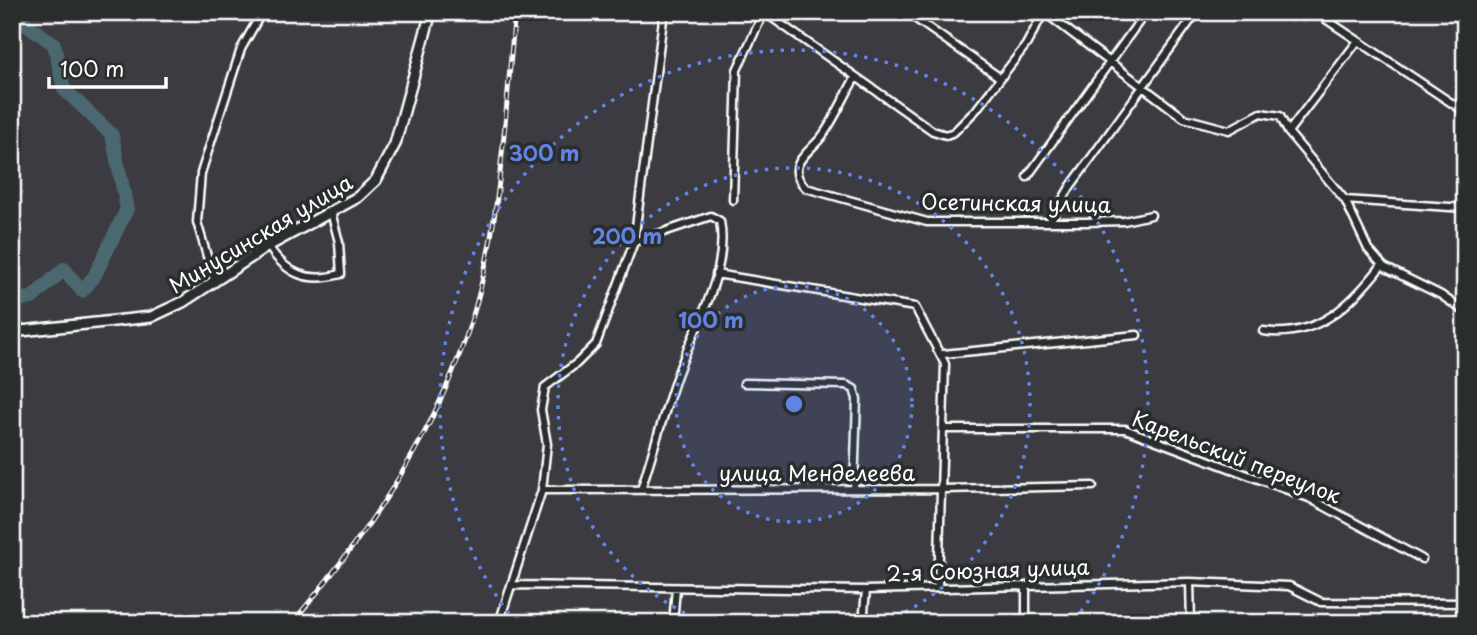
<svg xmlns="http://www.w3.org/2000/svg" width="1477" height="635" viewBox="0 0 1477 635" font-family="'Playpen Sans',sans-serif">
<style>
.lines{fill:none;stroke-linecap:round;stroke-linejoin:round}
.river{stroke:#4b686f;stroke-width:14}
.street-casing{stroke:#fff;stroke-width:11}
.secondary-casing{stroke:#fff;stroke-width:14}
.street{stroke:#2a2d2e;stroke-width:6}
.secondary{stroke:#2a2d2e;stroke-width:9}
.rail-casing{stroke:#fff;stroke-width:5}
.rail{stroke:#2a2d2e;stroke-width:2.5;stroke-dasharray:8;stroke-linecap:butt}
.ring{fill:none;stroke:#6183e4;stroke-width:3.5;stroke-dasharray:3.5 7}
.labels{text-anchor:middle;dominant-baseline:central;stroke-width:7;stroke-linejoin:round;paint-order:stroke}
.street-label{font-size:21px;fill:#fff;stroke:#2a2d2e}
.centre{fill:#6183e4;stroke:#2a2d2e;stroke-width:3.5}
.ring-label{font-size:21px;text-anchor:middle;font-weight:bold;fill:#6183e4;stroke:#2a2d2e;stroke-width:7;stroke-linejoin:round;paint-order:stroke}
</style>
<rect width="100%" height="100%" fill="#3b3b41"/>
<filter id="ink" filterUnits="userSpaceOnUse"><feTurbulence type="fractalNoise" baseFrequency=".0143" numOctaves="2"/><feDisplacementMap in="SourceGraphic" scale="14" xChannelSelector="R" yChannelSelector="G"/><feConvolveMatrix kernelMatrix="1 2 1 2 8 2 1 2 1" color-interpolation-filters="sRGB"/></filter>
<g filter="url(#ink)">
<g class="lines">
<path class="river" d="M 12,14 L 54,44 L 64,89 L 112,135 L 127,209 L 94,277 L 82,291 L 64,269 L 32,298 L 12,300"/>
<g class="street-casing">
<path id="street" d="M 906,12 L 999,77
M 1044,12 L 1184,118 L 1229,130 L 1261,113 L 1280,116 L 1288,132 L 1345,200 L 1368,249 L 1384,267 L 1441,295 L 1465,312
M 1315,12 L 1465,112
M 855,78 C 844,97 835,118 823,135 C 811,152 782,165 806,188 L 927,222 L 1086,222 L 1124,221 L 1151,215
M 1288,132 L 1357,42
M 1027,177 L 1146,12
M 733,200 L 737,70 L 764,12 L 933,131 L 946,135 L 954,132 L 976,110 L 1026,45 L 1044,12
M 1345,200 L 1465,208
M 1050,221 L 1070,187 L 1197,12
M 634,242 L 711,216 L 720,221 C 730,275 691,332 675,381 C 663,417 652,454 641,490
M 268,246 C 287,275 308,283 341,274 L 339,242 L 331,212
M 716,274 L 915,307 L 945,364 L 938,587
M 214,280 L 197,222 L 201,173 L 241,49 L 262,12
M 1263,331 C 1317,339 1351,305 1382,265
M 943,354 L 1137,335
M 744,383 L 846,385 L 854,389 L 857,399 L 854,489
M 945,429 L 1125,429 L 1309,498 L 1422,559
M 542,490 L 943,489 L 1093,486
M 1190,582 L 1191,623
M 512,585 L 866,590 L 1190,582 L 1289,586 L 1321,602 L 1465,603
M 1026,586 L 1026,623
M 499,623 L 542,490 L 547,444 L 541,410 L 545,387 L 577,363 L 596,344 L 634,242 L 664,12
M 673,623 L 676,588
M 863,623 L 866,590"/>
</g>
<g class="secondary-casing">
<path id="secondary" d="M 12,332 L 151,317 L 183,302 L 268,246 L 358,197 L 376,180 L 395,144 L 431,12"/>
</g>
<use href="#street" class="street"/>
<use href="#secondary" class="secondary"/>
<g class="rail-casing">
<path id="rail" d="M 292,623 C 363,539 424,452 462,348 C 501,245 504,121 515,12"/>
</g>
<use href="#rail" class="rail"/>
</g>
</g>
<circle cx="794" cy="404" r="118" fill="#6183e4" fill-opacity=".12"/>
<g class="ring">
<circle cx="794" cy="404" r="118"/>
<path d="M704 622A236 236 0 1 1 884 622"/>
<path d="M515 622A354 354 0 1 1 1073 622"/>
</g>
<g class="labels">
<g class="street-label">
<text transform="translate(1016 202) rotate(1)">Осетинская улица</text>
<text transform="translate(260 233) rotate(-31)">Минусинская улица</text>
<text transform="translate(1237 456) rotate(21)">Карельский переулок</text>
<text x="817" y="472">улица Менделеева</text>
<text transform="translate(988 569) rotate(-2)">2-я Союзная улица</text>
</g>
</g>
<circle cx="794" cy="404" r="10" class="centre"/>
<g class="ring-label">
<text x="544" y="161">300 m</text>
<text x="627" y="244">200 m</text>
<text x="711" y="328">100 m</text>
</g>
<rect width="1477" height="635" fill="none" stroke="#2a2d2e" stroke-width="42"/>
<rect x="21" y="21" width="1435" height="593" fill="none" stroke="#fff" stroke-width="2.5" filter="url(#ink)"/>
<path d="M49 77v10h117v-10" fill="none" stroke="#ffffff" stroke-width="3.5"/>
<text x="60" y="77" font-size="21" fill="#ffffff" stroke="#2a2d2e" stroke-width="5" paint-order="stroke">100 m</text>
</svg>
